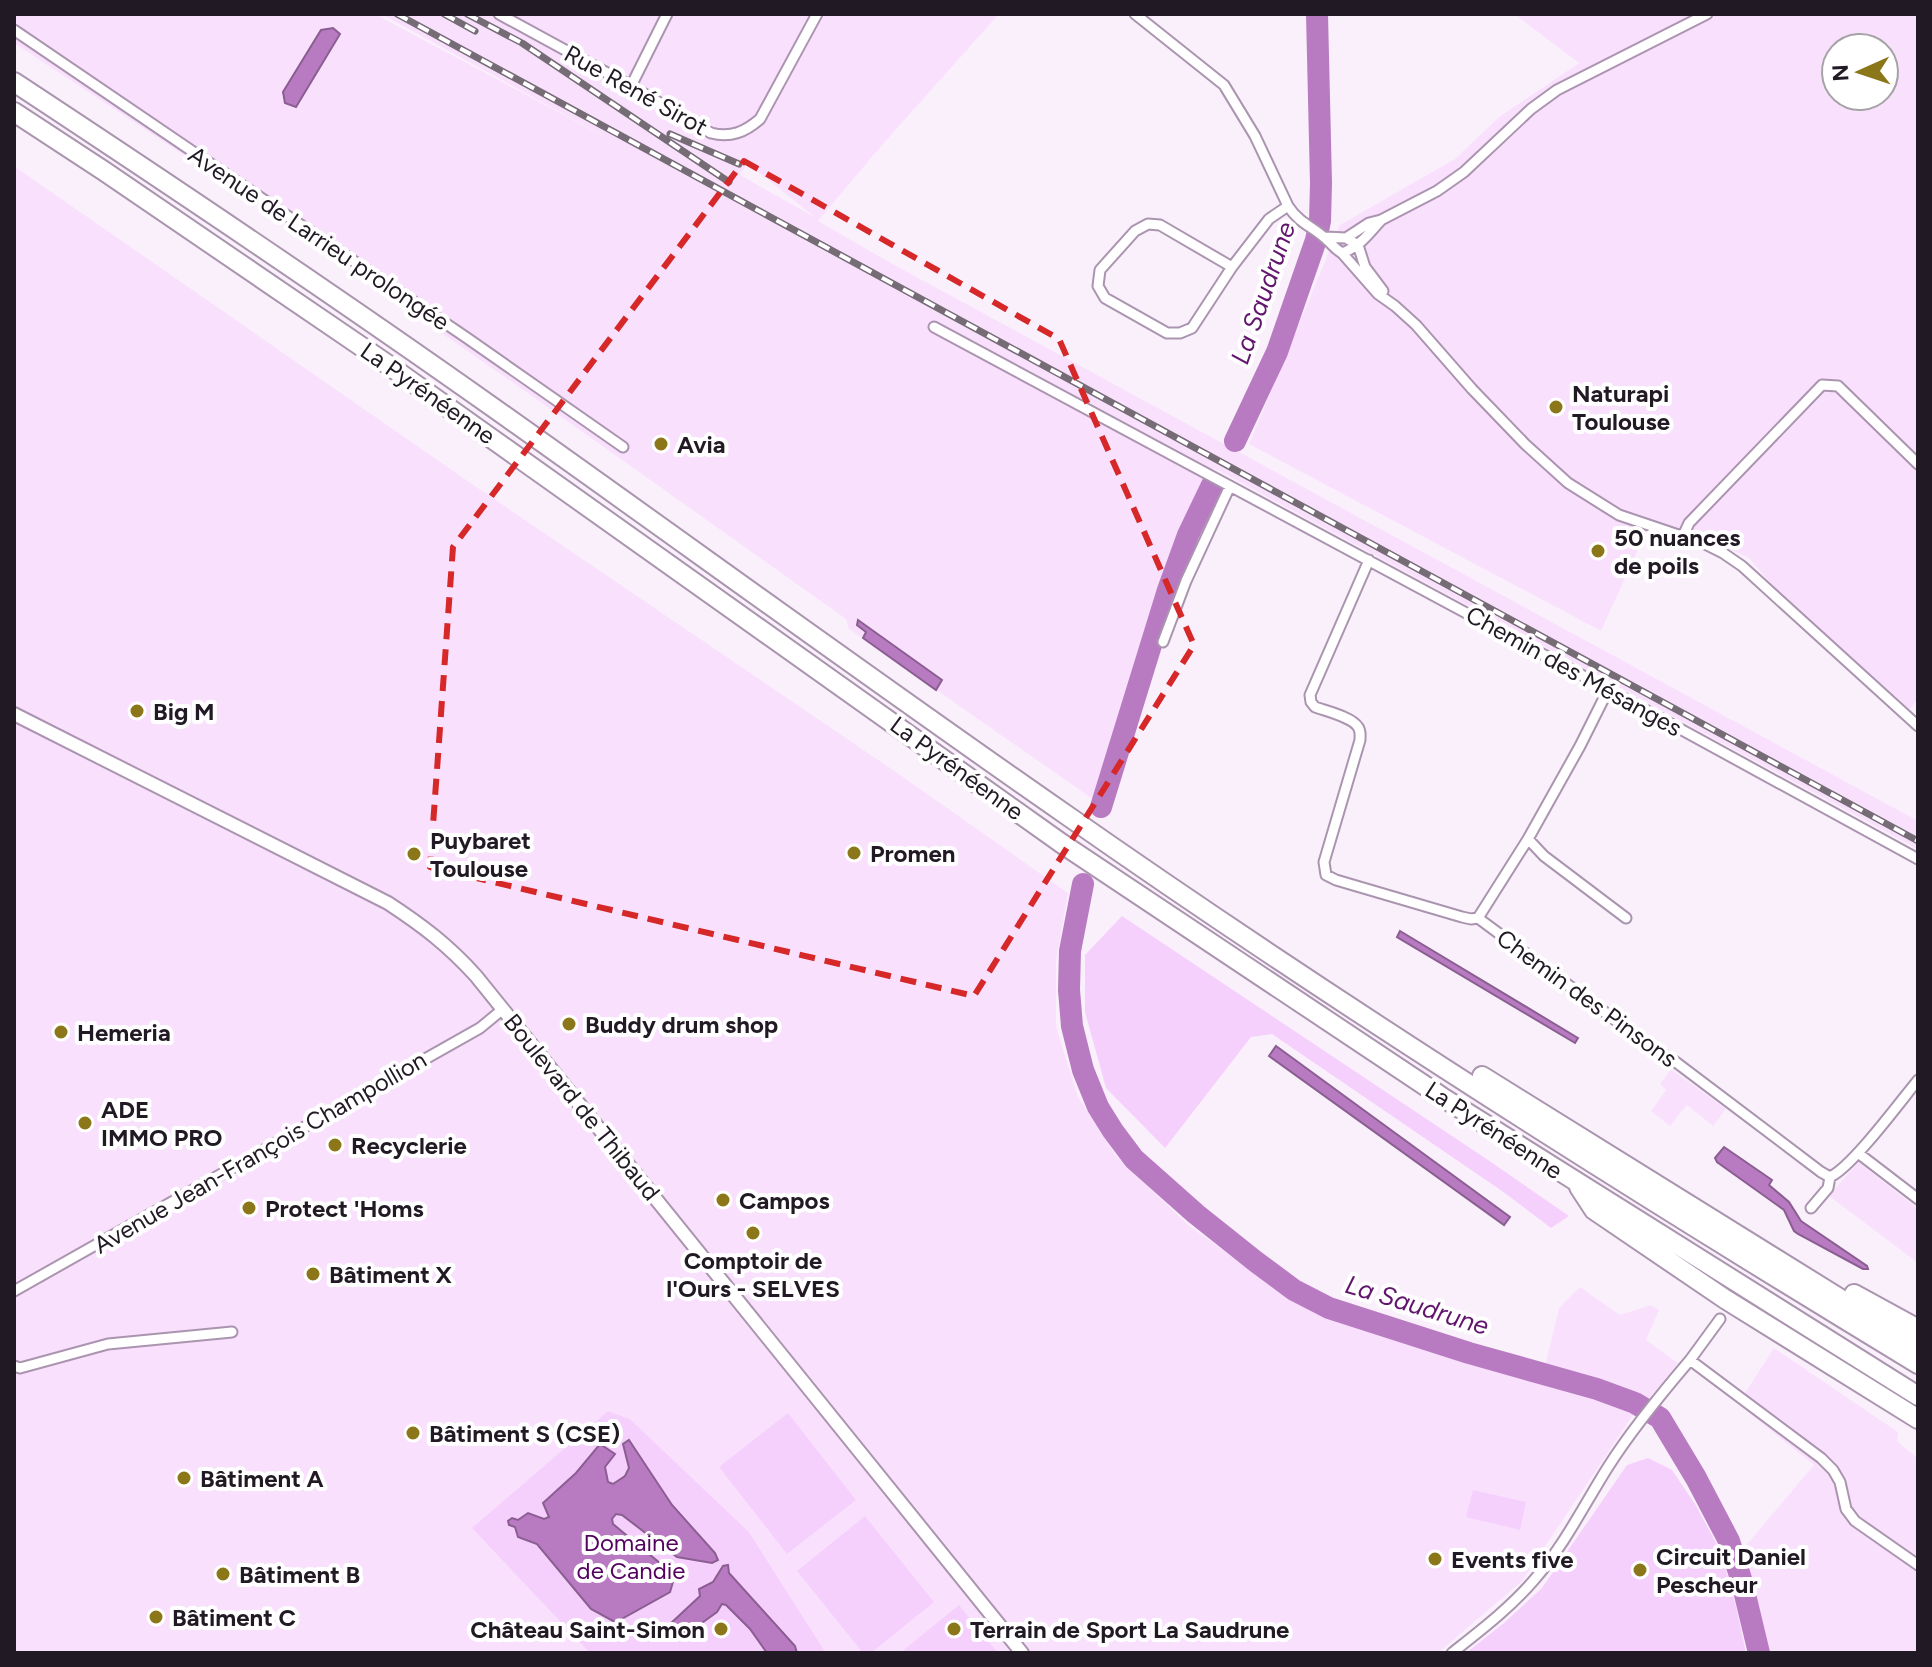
<svg xmlns="http://www.w3.org/2000/svg" width="1932" height="1667" viewBox="0 0 1932 1667" font-family="Figtree,sans-serif">
<style>
.built{fill:#f9e1fd;fill-rule:evenodd}
.green{fill:#f6d0fc}
.water{fill:#b87bc2;stroke:#8b5e92;stroke-width:2}
.lines{fill:none;stroke-linecap:round;stroke-linejoin:round}
.river{stroke:#b87bc2;stroke-width:22}
.minor-casing{stroke:#ab94af;stroke-width:13}
.tertiary-casing{stroke:#ab94af;stroke-width:16}
.motorway-casing{stroke:#ab94af;stroke-width:22}
.minor{stroke:#fff;stroke-width:9}
.tertiary{stroke:#fff;stroke-width:12}
.motorway{stroke:#fff;stroke-width:18}
.rail-casing{stroke:#756c76;stroke-width:7}
.rail{stroke:#fff;stroke-width:4;stroke-dasharray:12;stroke-linecap:butt}
.marked{fill:none;stroke:#d62828;stroke-width:6;stroke-dasharray:16 10;stroke-linejoin:round}
.poi-dot{fill:#8c761a;stroke:#fff;stroke-width:3}
.labels{text-anchor:middle;dominant-baseline:central;stroke-width:8;stroke-linejoin:round;paint-order:stroke}
.street-label{font-size:24px;fill:#211923;stroke:#fff}
.poi-label{font-size:24px;font-weight:bold;fill:#211923;stroke:#fff;text-anchor:start}
.park-label{font-size:24px;fill:#540160;stroke:#fff}
.water-label{font-size:26px;font-style:italic;fill:#62156d;stroke:#fff}
</style>
<rect width="100%" height="100%" fill="#faf0fb"/>
<path class="built" d="M 14,14 L 375,14 L 626,148 L 381,14 L 999,14 L 882,145 L 818,221 L 889,262 L 1918,821 L 1918,849 L 1214,468 L 1195,497 L 1172,550 L 1136,656 L 1097,802 L 849,629 L 846,619 L 515,384 L 196,163 L 14,43 ZM 747,163 L 816,218 L 740,175 Z
M 1514,14 L 1918,14 L 1918,699 L 1908,711 L 1790,606 L 1749,558 L 1708,539 L 1651,521 L 1601,631 L 1249,444 L 1340,225 L 1455,159 L 1499,117 L 1579,63 ZM 1836,48 L 1884,48 L 1884,96 L 1836,96 Z
M 14,166 L 472,484 L 893,770 L 1068,893 L 1056,961 L 1056,1027 L 1078,1097 L 1116,1156 L 1187,1224 L 1285,1296 L 1326,1317 L 1637,1409 L 1522,1581 L 1438,1653 L 826,1653 L 749,1532 L 630,1419 L 608,1411 L 473,1528 L 590,1653 L 14,1653 Z
M 1671,1069 L 1726,1109 L 1713,1126 L 1687,1105 L 1670,1126 L 1651,1111 L 1666,1090 L 1660,1084 Z
M 1858,1162 L 1918,1209 L 1918,1263 L 1829,1196 Z
M 1580,1287 L 1620,1315 L 1651,1305 L 1659,1310 L 1646,1340 L 1678,1363 L 1646,1402 L 1545,1366 L 1559,1308 Z
M 1774,1348 L 1898,1432 L 1897,1441 L 1918,1459 L 1918,1653 L 1765,1653 L 1743,1549 L 1814,1465 L 1738,1404 Z"/>
<path class="green" d="M 1122,916 L 1488,1160 L 1569,1216 L 1551,1228 L 1502,1191 L 1272,1034 L 1251,1037 L 1165,1148 L 1106,1088 L 1085,1012 L 1085,955 Z
M 608,1411 L 630,1419 L 749,1532 L 826,1653 L 590,1653 L 472,1528 Z
M 788,1413 L 856,1500 L 787,1554 L 719,1467 Z
M 1648,1458 L 1672,1470 L 1695,1504 L 1721,1552 L 1736,1606 L 1746,1653 L 1466,1653 L 1504,1623 L 1542,1588 L 1627,1465 Z
M 1473,1490 L 1526,1502 L 1520,1530 L 1466,1517 Z
M 865,1516 L 934,1602 L 871,1653 L 863,1653 L 797,1571 Z
M 959,1605 L 998,1653 L 900,1653 Z"/>
<path class="water" d="M 333,28 L 340,34 L 296,107 L 285,103 L 283,92 L 321,30 Z
M 858,620 L 942,680 L 936,690 L 863,638 L 866,632 L 857,625 Z
M 1400,931 L 1578,1038 L 1575,1043 L 1397,937 Z
M 1276,1046 L 1510,1217 L 1504,1225 L 1269,1056 Z
M 1724,1147 L 1772,1180 L 1769,1185 L 1789,1202 L 1801,1221 L 1867,1266 L 1868,1269 L 1863,1269 L 1798,1234 L 1794,1231 L 1784,1210 L 1717,1162 L 1715,1158 Z
M 629,1440 L 672,1505 L 715,1553 L 718,1560 L 712,1563 L 677,1557 L 622,1515 L 616,1514 L 612,1519 L 613,1524 L 661,1564 L 673,1582 L 670,1592 L 618,1621 L 613,1621 L 591,1609 L 537,1544 L 518,1537 L 515,1527 L 509,1525 L 508,1521 L 512,1518 L 518,1520 L 528,1513 L 544,1519 L 549,1517 L 543,1503 L 576,1473 L 600,1444 L 615,1454 L 605,1467 L 608,1482 L 613,1484 L 625,1476 L 629,1468 L 623,1444 Z
M 728,1565 L 729,1573 L 795,1646 L 797,1653 L 767,1653 L 750,1629 L 726,1605 L 722,1604 L 717,1612 L 681,1638 L 675,1638 L 669,1630 L 670,1624 L 700,1596 L 699,1589 L 713,1582 L 723,1566 Z"/>
<g class="lines">
<path class="river" d="M 1235,441 L 1277,352 L 1316,240 L 1320,221 L 1321,183 L 1317,14
M 1101,807 L 1168,590 L 1188,535 L 1212,485
M 1083,884 L 1070,951 L 1069,990 L 1072,1026 L 1083,1070 L 1098,1107 L 1113,1131 L 1134,1159 L 1196,1214 L 1255,1261 L 1294,1290 L 1329,1308 L 1469,1353 L 1597,1389 L 1635,1403 L 1660,1418 L 1696,1478 L 1729,1541 L 1742,1582 L 1759,1653"/>
<g class="minor-casing">
<path id="minor" d="M 499,14 L 631,86 L 711,133 C 731,138 745,132 760,119 L 817,14
M 1135,14 L 1224,85 L 1255,136 L 1288,206 C 1300,224 1312,226 1326,239 C 1332,244 1335,249 1342,253 L 1378,294 L 1395,306 L 1416,325 L 1472,389 L 1525,444 L 1568,483 L 1619,515 L 1705,544 L 1723,553 L 1742,566 L 1918,726
M 14,30 L 467,338 L 623,447
M 631,86 L 667,14
M 1148,224 L 1160,225 L 1232,267 L 1192,328 L 1180,333 L 1167,333 L 1105,298 L 1098,286 L 1100,270 L 1135,231 Z
M 1325,237 L 1346,238 L 1358,245 L 1365,267 L 1383,291
M 1346,238 L 1369,223 L 1381,220 L 1437,191 L 1464,172 L 1531,109 L 1557,90 L 1707,14
M 1342,253 C 1359,247 1369,234 1381,220
M 1232,267 L 1269,219 L 1288,206
M 934,327 L 1587,678 L 1918,859
M 1683,536 L 1689,523 L 1822,385 L 1838,386 L 1918,464
M 1369,560 L 1310,695 L 1311,702 L 1315,707 C 1326,711 1352,717 1358,727 C 1361,731 1360,734 1360,740 L 1324,862 L 1326,875 L 1336,880 L 1462,917 L 1471,919 L 1478,918
M 1163,642 L 1186,581 L 1230,486
M 1608,690 L 1580,746 L 1528,839 L 1478,918 L 1649,1045 L 1673,1060 L 1821,1172 L 1830,1177
M 1528,839 L 1544,856 L 1626,918
M 1858,1153 L 1918,1199
M 1811,1208 L 1828,1188 L 1830,1177 C 1852,1167 1900,1102 1918,1080
M 14,1291 L 480,1028 L 503,1009
M 1690,1360 L 1720,1319
M 14,1366 L 20,1368 L 108,1344 L 232,1332
M 1452,1653 C 1481,1630 1510,1608 1534,1580 C 1564,1546 1584,1505 1608,1467 C 1632,1429 1661,1394 1690,1360 L 1821,1458 L 1833,1470 L 1840,1482 L 1846,1509 L 1855,1521 L 1918,1565"/>
</g>
<g class="tertiary-casing">
<path id="tertiary" d="M 14,714 L 388,903 C 423,926 448,945 476,976 L 1022,1653"/>
</g>
<g class="motorway-casing">
<path id="motorway" d="M 14,82 C 175,188 334,295 491,406 C 683,542 872,680 1065,814 C 1342,1008 1629,1189 1918,1364
M 14,112 L 104,171 L 384,362 L 1061,843 L 1442,1097 L 1918,1396
M 1482,1076 L 1918,1347
M 1579,1187 L 1594,1210 L 1725,1299 L 1918,1419
M 1854,1294 L 1918,1329"/>
</g>
<use href="#minor" class="minor"/>
<use href="#tertiary" class="tertiary"/>
<use href="#motorway" class="motorway"/>
<g class="rail-casing">
<path id="rail" d="M 397,14 L 1918,841
M 444,14 L 475,31
M 467,14 L 522,43 L 729,182
M 670,134 L 739,164"/>
</g>
<use href="#rail" class="rail"/>
</g>
<path class="marked" d="M 744,161 L 1059,339 L 1194,645 L 974,996 L 430,867 L 453,547 Z"/>
<g class="poi-dot">
<circle cx="1556" cy="407" r="8"/>
<circle cx="661" cy="444" r="8"/>
<circle cx="1598" cy="551" r="8"/>
<circle cx="137" cy="711" r="8"/>
<circle cx="854" cy="853" r="8"/>
<circle cx="414" cy="854" r="8"/>
<circle cx="569" cy="1024" r="8"/>
<circle cx="61" cy="1032" r="8"/>
<circle cx="85" cy="1123" r="8"/>
<circle cx="335" cy="1145" r="8"/>
<circle cx="723" cy="1200" r="8"/>
<circle cx="249" cy="1208" r="8"/>
<circle cx="753" cy="1233" r="8"/>
<circle cx="313" cy="1274" r="8"/>
<circle cx="413" cy="1433" r="8"/>
<circle cx="184" cy="1478" r="8"/>
<circle cx="1435" cy="1559" r="8"/>
<circle cx="1640" cy="1570" r="8"/>
<circle cx="223" cy="1574" r="8"/>
<circle cx="156" cy="1617" r="8"/>
<circle cx="721" cy="1629" r="8"/>
<circle cx="954" cy="1629" r="8"/>
</g>
<g class="labels">
<g class="street-label">
<text transform="translate(636 90) rotate(29)">Rue René Sirot</text>
<text transform="translate(319 238) rotate(34)">Avenue de Larrieu prolongée</text>
<text transform="translate(428 393) rotate(35)">La Pyrénéenne</text>
<text transform="translate(1574 671) rotate(29)">Chemin des Mésanges</text>
<text transform="translate(957 768) rotate(36)">La Pyrénéenne</text>
<text transform="translate(1587 998) rotate(36)">Chemin des Pinsons</text>
<text transform="translate(582 1107) rotate(51)">Boulevard de Thibaud</text>
<text transform="translate(1494 1130) rotate(33)">La Pyrénéenne</text>
<text transform="translate(260 1152) rotate(-30)">Avenue Jean-François Champollion</text>
</g>
<g class="poi-label">
<text x="1572" y="393">Naturapi<tspan x="1572" dy="28">Toulouse</tspan></text>
<text x="677" y="444">Avia</text>
<text x="1614" y="537">50 nuances<tspan x="1614" dy="28">de poils</tspan></text>
<text x="153" y="711">Big M</text>
<text x="430" y="840">Puybaret<tspan x="430" dy="28">Toulouse</tspan></text>
<text x="870" y="853">Promen</text>
<text x="585" y="1024">Buddy drum shop</text>
<text x="77" y="1032">Hemeria</text>
<text x="101" y="1109">ADE<tspan x="101" dy="28">IMMO PRO</tspan></text>
<text x="351" y="1145">Recyclerie</text>
<text x="739" y="1200">Campos</text>
<text x="265" y="1208">Protect 'Homs</text>
<text x="753" y="1260" text-anchor="middle">Comptoir de<tspan x="753" dy="28">l'Ours - SELVES</tspan></text>
<text x="329" y="1274">Bâtiment X</text>
<text x="429" y="1433">Bâtiment S (CSE)</text>
<text x="200" y="1478">Bâtiment A</text>
<text x="1656" y="1556">Circuit Daniel<tspan x="1656" dy="28">Pescheur</tspan></text>
<text x="1451" y="1559">Events five</text>
<text x="239" y="1574">Bâtiment B</text>
<text x="172" y="1617">Bâtiment C</text>
<text x="705" y="1629" text-anchor="end">Château Saint-Simon</text>
<text x="970" y="1629">Terrain de Sport La Saudrune</text>
</g>
<g class="park-label">
<text x="631" y="1542">Domaine<tspan x="631" dy="28">de Candie</tspan></text>
</g>
<g class="water-label">
<text transform="translate(1263 293) rotate(-71)">La Saudrune</text>
<text transform="translate(1417 1305) rotate(17)">La Saudrune</text>
</g>
</g>
<rect width="1932" height="1667" fill="none" stroke="#211923" stroke-width="32"/>
<g transform="translate(1860 72) rotate(267)"><circle r="38" fill="#ffffff" stroke="#a6a3a7" stroke-width="2"/>
<path d="M0-6L14 30L0 20L-14 30Z" fill="#8c761a"/>
<text y="-12" font-size="22" font-weight="bold" text-anchor="middle" fill="#211923">N</text>
</g>
</svg>
